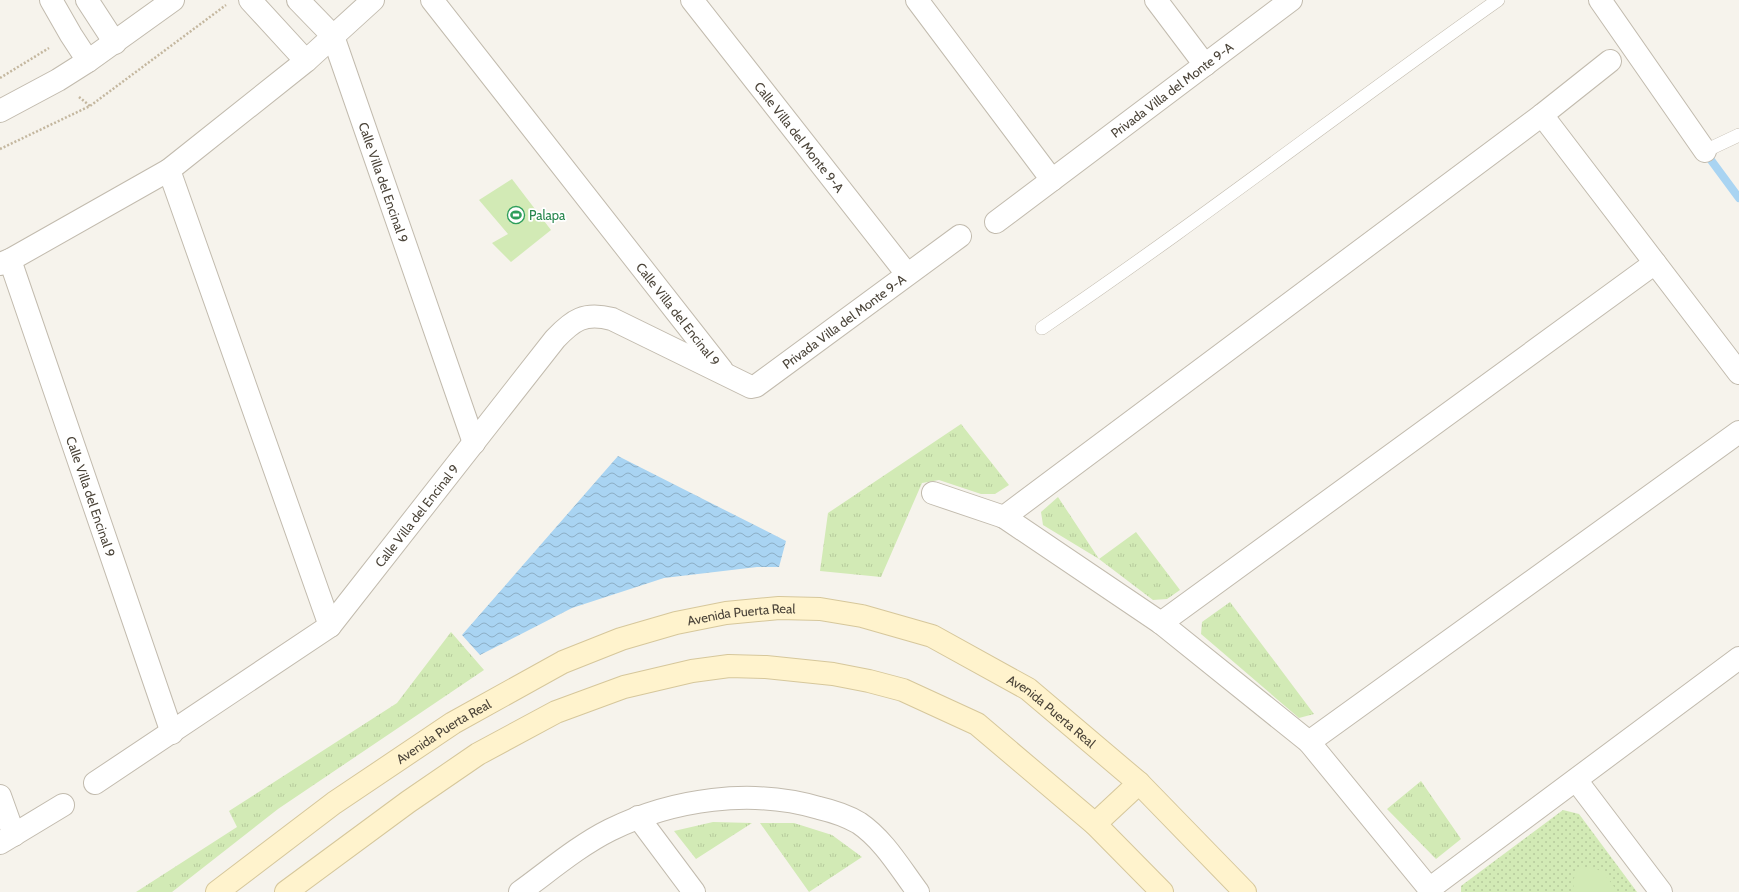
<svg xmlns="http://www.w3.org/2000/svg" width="1739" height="892" viewBox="0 0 1739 892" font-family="Cabin,sans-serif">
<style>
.grass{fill:url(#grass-tufts)}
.park{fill:url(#park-dots)}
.pitch{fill:#d2eab5}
.water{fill:url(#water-waves)}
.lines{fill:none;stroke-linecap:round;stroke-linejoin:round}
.stream{stroke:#a9d4f2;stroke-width:8}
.service-casing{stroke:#c2bbae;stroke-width:14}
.minor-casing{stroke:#c2bbae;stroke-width:24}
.tertiary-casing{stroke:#c2bbae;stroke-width:24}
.secondary-casing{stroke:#d6c79b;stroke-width:24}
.path{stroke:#c4b79f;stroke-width:2.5;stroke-dasharray:2 2;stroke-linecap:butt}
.service{stroke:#fff;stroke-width:13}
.minor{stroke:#fff;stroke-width:22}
.tertiary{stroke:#fff;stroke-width:22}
.secondary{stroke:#fff3cd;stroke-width:22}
.labels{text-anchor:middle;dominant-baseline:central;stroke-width:3.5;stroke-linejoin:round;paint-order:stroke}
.street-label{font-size:13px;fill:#4b4439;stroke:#fff}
.leisure-label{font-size:13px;fill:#27864d;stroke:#fff;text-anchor:start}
</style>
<defs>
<pattern id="grass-tufts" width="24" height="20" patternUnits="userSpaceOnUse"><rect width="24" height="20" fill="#d2eab5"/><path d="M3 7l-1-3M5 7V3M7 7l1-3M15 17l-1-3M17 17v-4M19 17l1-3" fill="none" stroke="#b6ca9c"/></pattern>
<pattern id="park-dots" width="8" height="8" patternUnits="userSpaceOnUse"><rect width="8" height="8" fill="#d2eab5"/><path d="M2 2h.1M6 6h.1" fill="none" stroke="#b6ca9c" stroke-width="1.8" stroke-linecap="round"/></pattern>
<pattern id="water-waves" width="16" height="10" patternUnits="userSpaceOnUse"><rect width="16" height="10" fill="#a9d4f2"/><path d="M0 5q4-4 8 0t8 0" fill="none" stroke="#8caec5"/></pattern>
</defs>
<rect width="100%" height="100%" fill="#f6f3ec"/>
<path class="grass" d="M 961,424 L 1009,485 L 995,494 L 981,494 L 939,480 L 922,483 L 881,577 L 820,571 L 828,513 Z
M 1058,497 L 1099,559 L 1136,532 L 1180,590 L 1167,599 L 1153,600 L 1099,559 L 1043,525 L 1041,512 Z
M 1230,602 L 1314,714 L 1299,718 L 1201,634 L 1202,622 Z
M 451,632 L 484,670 L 278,809 L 172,892 L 136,892 L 237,827 L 229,811 L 397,703 Z
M 1421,781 L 1461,839 L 1436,859 L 1387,809 Z
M 713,822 L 752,823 L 696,859 L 674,831 Z
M 760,823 L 794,823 L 832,835 L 862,857 L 809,892 Z"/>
<path class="park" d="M 1563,810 L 1579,814 L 1637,892 L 1461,892 L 1461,886 Z"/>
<path class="pitch" d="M 512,179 L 551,230 L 511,262 L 492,243 L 508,234 L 479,200 Z
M 1592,867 L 1603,872 L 1618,892 L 1574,892 L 1573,880 L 1579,868 Z"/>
<path class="water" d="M 618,456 L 786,541 L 779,567 L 757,567 L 664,578 L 572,608 L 480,655 L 462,635 Z"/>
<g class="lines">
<path class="stream" d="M 1705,152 L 1739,198"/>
<g class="service-casing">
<path id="service" d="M 1705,151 L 1739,135
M 1042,328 C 1197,223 1345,108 1498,0"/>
</g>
<g class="minor-casing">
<g id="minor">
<path d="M 51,0 L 71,35 L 88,61"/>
<path d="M 87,0 L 115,43"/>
<path d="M 250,0 L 306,61"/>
<path id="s1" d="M 298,0 L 333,36 L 474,443"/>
<path id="s2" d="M 432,0 L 722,370"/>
<path id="s3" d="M 692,0 L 907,274"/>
<path d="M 917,0 L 1052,180"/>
<path d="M 1156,0 L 1205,65"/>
<path d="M 1600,0 L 1705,151"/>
<path d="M 1542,115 L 1739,373"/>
<path d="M 169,170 L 330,626"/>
<path id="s4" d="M 996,222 L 1291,0"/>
<path id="s5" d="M 10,260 L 172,733"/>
<path d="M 0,264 L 10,260 L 169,170 L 306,61 L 373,0"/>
<path d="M 933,493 L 1004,517 L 1161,623 L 1309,742 L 1432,892"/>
<path d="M 1004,517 L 1542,115 L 1610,61"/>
<path d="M 1161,623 L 1655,263"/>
<path d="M 1309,742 L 1739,432"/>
<path d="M 1576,780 L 1661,892"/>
<path id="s6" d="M 95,783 L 330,626 L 555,339 C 573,320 584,312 612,319 L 751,387 L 756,386 L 960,236"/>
<path d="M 0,796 L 14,835"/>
<path d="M 638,817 L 694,892"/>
<path d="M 0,843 L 63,805"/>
<path d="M 1429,889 L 1739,658"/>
<path d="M 520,892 C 549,871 578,846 610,830 C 673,799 751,788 819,808 C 832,811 847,816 859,823 C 884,840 900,868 918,892"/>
</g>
</g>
<g class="tertiary-casing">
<path id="tertiary" d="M 0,111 L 58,80 L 88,61 L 173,0"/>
</g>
<g class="secondary-casing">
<g id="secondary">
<path d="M 1095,824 L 1139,783"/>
<path id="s7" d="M 217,892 L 334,803 L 453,723 L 563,662 L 621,639 L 676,623 L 726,613 L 779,608 L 820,609 L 862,616 L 932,636 L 1028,689 L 1139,783 L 1245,892"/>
<path d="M 286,892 L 408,802 L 478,754 L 556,712 L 624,687 L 692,671 L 729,666 L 766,667 L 833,674 L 869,681 L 903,690 L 977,724 L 1095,824 L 1162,892"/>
</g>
</g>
<path class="path" d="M 0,78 L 49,48
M 79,97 L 90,106
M 0,149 L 90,106 L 226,5"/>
<use href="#service" class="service"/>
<use href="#minor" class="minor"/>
<use href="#tertiary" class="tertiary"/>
<use href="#secondary" class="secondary"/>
</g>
<defs>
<g id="stadium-ring" transform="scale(0.9)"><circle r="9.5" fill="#fff" stroke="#2e9e5b" stroke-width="1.5"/><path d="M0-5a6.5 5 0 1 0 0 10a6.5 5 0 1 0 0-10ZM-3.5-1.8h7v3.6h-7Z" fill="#2e9e5b"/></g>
</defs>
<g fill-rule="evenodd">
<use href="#stadium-ring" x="516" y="215"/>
</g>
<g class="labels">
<g class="street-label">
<text stroke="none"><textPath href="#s4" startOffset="220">Privada Villa del Monte 9-A</textPath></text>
<text stroke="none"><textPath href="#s3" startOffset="174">Calle Villa del Monte 9-A</textPath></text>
<text stroke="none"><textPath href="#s1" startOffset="205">Calle Villa del Encinal 9</textPath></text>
<text stroke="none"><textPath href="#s2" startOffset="399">Calle Villa del Encinal 9</textPath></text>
<text stroke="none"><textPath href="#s6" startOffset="981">Privada Villa del Monte 9-A</textPath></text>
<text stroke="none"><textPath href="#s5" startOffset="250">Calle Villa del Encinal 9</textPath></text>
<text stroke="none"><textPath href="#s6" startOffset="423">Calle Villa del Encinal 9</textPath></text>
<text stroke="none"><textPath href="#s7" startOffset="602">Avenida Puerta Real</textPath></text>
<text stroke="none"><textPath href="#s7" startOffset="938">Avenida Puerta Real</textPath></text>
<text stroke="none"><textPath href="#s7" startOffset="278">Avenida Puerta Real</textPath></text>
</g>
<g class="leisure-label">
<text x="529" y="215">Palapa</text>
</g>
</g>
</svg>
